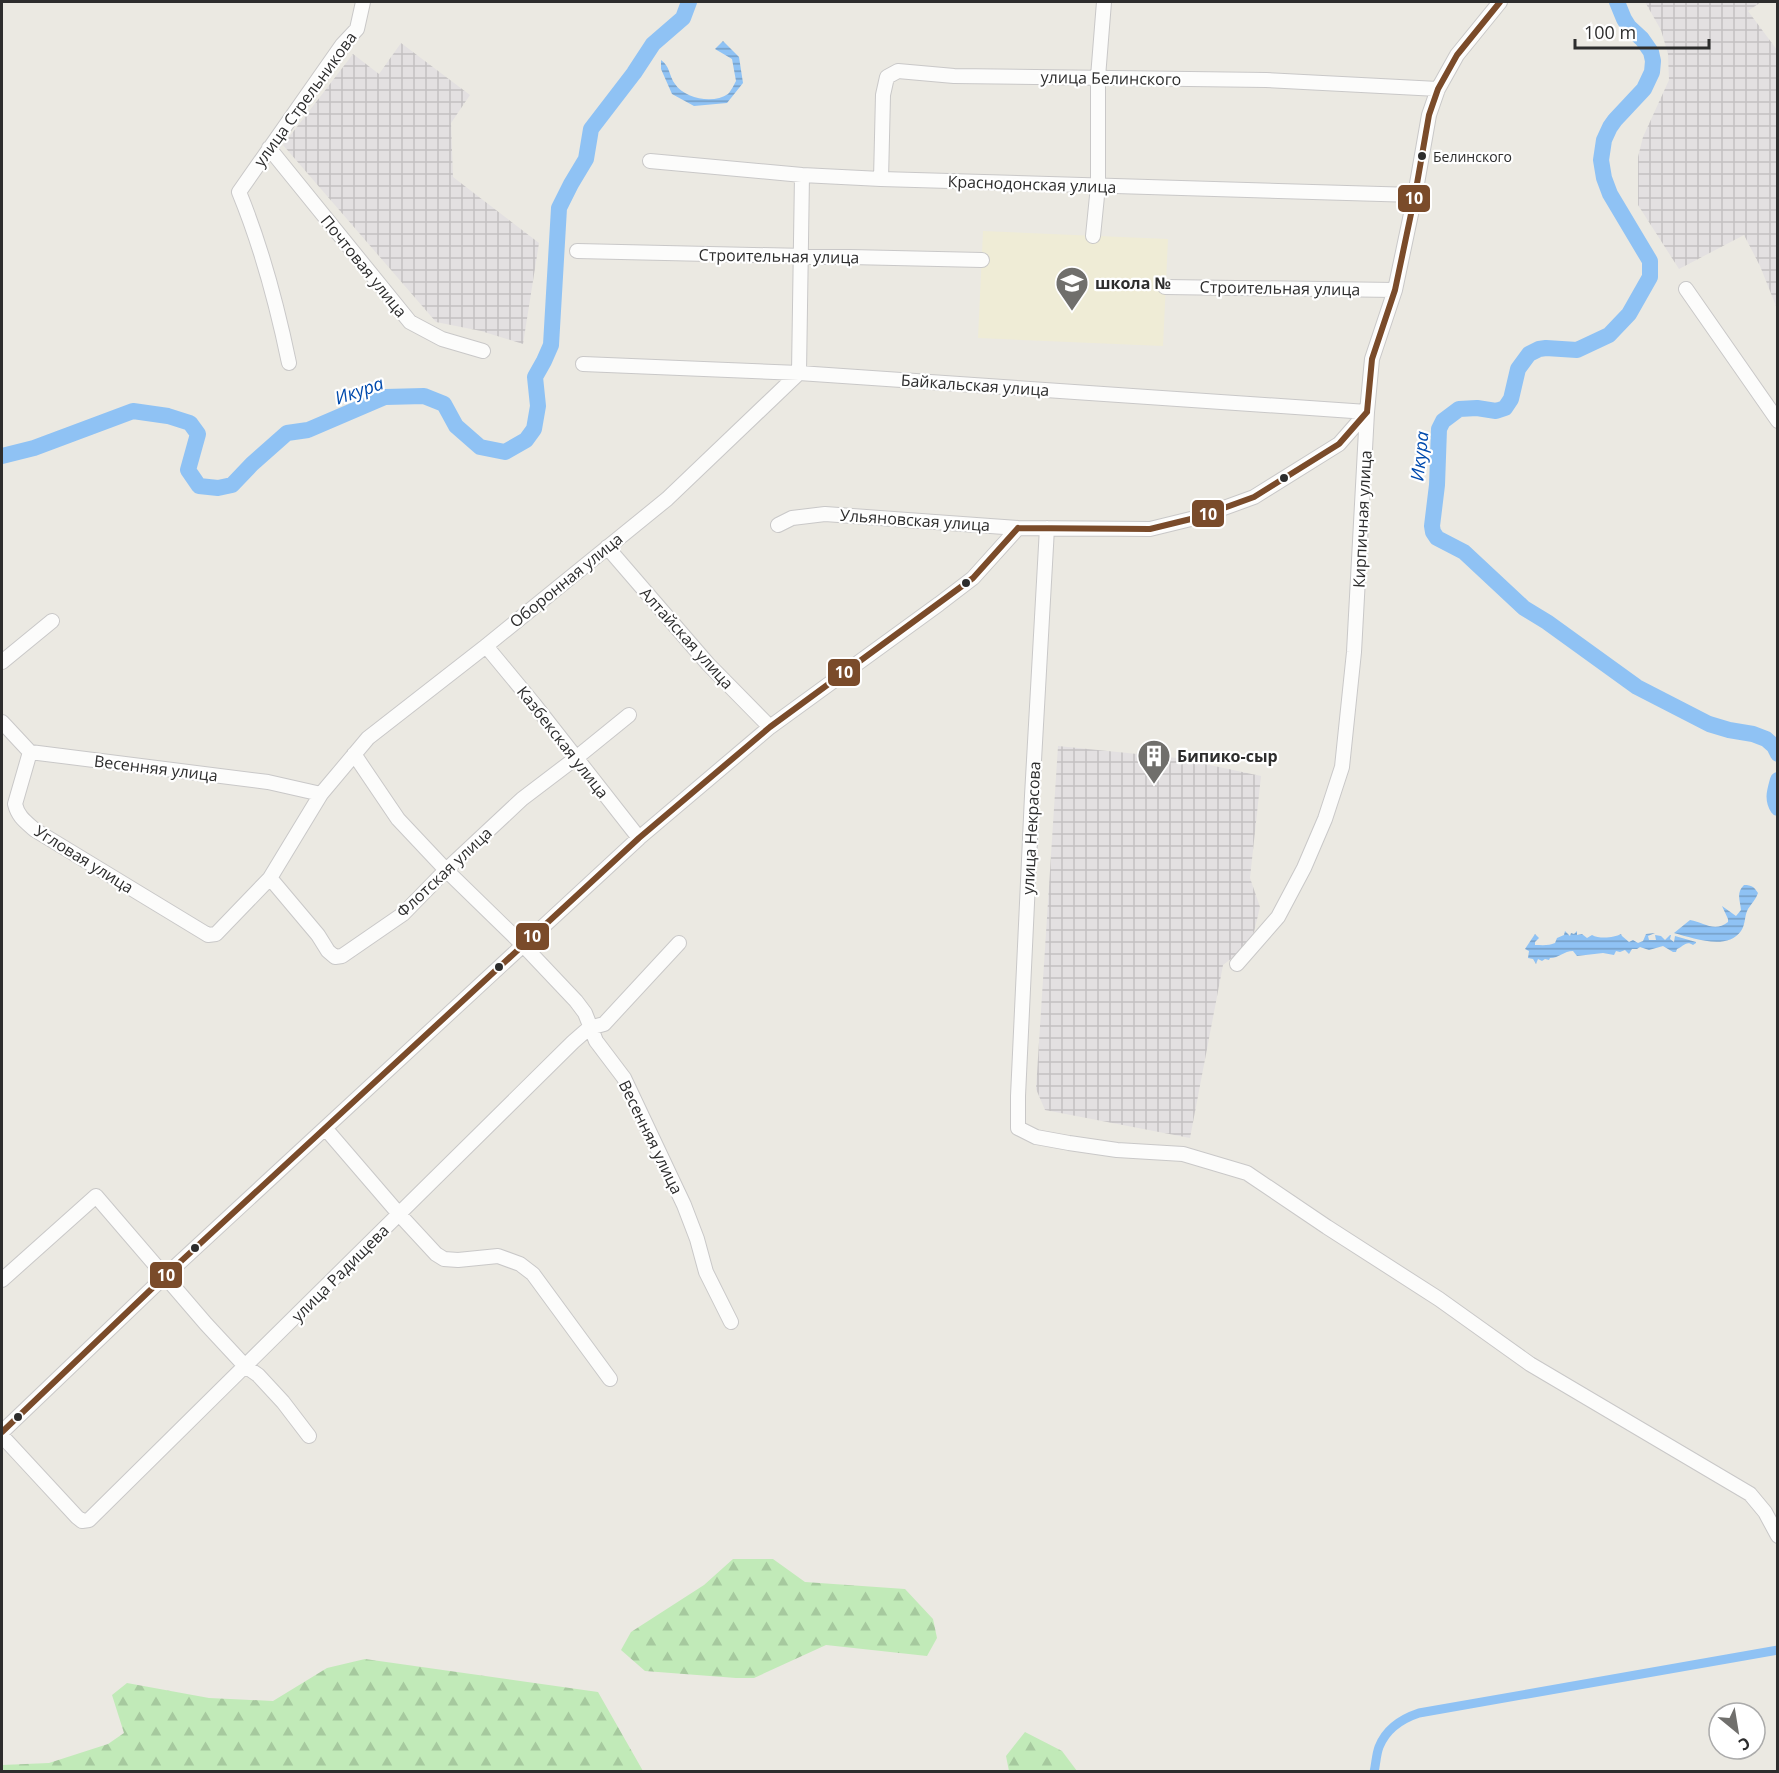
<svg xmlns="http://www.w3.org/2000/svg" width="1779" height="1773" viewBox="0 0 1779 1773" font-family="'Open Sans',sans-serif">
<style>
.industrial{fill:url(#industrial-grid)}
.education{fill:#efecd6}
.forest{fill:url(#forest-firs)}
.water{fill:url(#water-rules)}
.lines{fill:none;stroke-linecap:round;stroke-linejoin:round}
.canal{stroke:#8fc2f4;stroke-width:9}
.river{stroke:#8fc2f4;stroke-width:16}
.minor-casing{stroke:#c9c8c8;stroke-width:16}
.minor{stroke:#fcfcfb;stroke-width:14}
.bus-1-casing{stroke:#fff;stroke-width:10}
.bus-1{stroke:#7a4b2a;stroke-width:6}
.bus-dot{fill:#2d2d2d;stroke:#fff;stroke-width:2}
.labels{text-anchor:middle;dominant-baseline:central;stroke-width:4.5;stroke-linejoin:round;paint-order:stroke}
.bus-label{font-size:14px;fill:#2d2d2d;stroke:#fff;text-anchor:start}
.street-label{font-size:16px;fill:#2d2d2d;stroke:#fff}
.poi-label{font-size:16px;font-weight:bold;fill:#2d2d2d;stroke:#fff;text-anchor:start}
.water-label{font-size:18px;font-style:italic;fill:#004aad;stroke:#fff}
.line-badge{stroke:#fff;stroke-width:2}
.badge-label{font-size:16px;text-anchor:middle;font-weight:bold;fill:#fff}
</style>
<defs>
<pattern id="industrial-grid" width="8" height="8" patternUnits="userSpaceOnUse" patternTransform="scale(1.5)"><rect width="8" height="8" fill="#e3e0e1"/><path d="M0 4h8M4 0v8" fill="none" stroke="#c3c0c1"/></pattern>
<pattern id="forest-firs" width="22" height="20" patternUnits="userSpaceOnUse" patternTransform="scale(1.5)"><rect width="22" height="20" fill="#c1eab8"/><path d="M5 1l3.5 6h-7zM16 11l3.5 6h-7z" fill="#a6c99e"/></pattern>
<pattern id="water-rules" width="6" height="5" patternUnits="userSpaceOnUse" patternTransform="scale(1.5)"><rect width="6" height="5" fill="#8fc2f4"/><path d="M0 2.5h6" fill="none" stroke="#759ec6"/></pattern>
</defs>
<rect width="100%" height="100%" fill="#ebe9e2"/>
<path class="industrial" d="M 1645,2 L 1761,2 L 1748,11 L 1777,50 L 1776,306 L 1760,266 L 1744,235 L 1679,269 L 1638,205 L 1638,157 L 1643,137 L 1669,80 L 1668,54 L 1661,30 Z
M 401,43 L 470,95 L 451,123 L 453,177 L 539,243 L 523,344 L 481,331 L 436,322 L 283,145 L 353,54 L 379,74 Z
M 1058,746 L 1177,758 L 1261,776 L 1250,878 L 1260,907 L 1254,932 L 1240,952 L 1223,965 L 1190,1138 L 1045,1110 L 1036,1089 Z"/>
<path class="education" d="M 983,231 L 1168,239 L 1163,346 L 978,338 Z"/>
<path class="forest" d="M 733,1559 L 773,1559 L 805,1582 L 905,1589 L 933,1619 L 937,1638 L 927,1656 L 826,1645 L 754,1678 L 736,1678 L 645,1671 L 621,1650 L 631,1632 L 704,1585 Z
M 365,1659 L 598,1692 L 643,1771 L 2,1771 L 2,1765 L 49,1763 L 108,1744 L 124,1733 L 112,1695 L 127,1683 L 209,1698 L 273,1701 L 327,1668 Z
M 1025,1732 L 1062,1751 L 1077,1771 L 1009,1771 L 1006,1756 Z"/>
<path class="water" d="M 723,41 L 739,57 L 743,83 L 727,103 L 694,106 L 672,94 L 661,69 L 661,60 C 670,66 669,76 675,84 C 685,99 714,104 728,94 C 731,91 734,85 736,81 L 732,59 L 715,49 Z
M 1744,885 C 1752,885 1754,887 1758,893 C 1756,899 1752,903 1748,909 C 1744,916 1746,924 1741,931 C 1727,951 1693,938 1674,933 L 1690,920 C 1704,922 1714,933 1728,922 L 1728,919 L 1722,906 L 1736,916 L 1741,910 C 1740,900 1736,893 1744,885 Z
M 1565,931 L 1570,936 L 1571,933 L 1574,934 L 1577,931 L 1577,935 L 1582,934 L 1587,938 L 1592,935 C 1599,939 1614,938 1621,934 L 1622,936 L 1629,942 L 1633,940 L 1638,943 L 1643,941 L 1646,934 L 1655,933 L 1648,936 L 1649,940 L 1656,940 L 1655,935 L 1661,936 L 1665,940 L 1670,935 L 1671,935 L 1670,939 L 1674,942 L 1675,936 L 1696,942 L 1696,943 L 1693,945 C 1686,940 1683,947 1677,949 L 1676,952 L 1673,952 L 1663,946 L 1649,950 L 1640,947 L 1637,949 L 1632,949 L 1629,954 L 1625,950 L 1620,952 L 1616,951 L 1614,955 L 1603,953 L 1577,956 L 1573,951 C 1564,951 1559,958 1550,958 L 1549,960 L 1545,959 L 1542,961 L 1538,959 L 1536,964 L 1533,959 L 1528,958 L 1529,951 L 1525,949 L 1535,934 L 1539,938 L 1535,942 L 1535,945 C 1541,945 1549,946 1555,943 L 1557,938 L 1564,935 Z"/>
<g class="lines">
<path class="canal" d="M 1374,1772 C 1376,1764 1376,1755 1379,1747 C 1386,1729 1401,1719 1419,1713 L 1778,1650"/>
<path class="river" d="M 1617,2 L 1624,19 L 1629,27 L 1642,39 L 1651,52 L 1653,61 L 1652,72 L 1644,89 L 1615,120 L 1610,127 L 1604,140 L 1601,160 L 1604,178 L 1610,194 L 1650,261 L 1650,277 L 1629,314 L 1609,335 L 1577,350 L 1546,348 L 1539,349 L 1529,354 L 1518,369 L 1511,399 L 1505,408 L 1496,411 L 1477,408 L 1459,409 L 1443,421 L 1439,429 L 1437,485 L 1432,526 L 1433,532 L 1437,538 L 1464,552 L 1524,608 L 1547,622 L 1637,687 L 1709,724 L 1729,730 L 1753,734 L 1766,739 L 1774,746 L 1778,754
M 2,456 L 34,448 L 133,411 L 168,416 L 190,423 L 198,434 L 188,470 L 199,486 L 218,488 L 232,485 L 252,464 L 287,433 L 308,430 L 385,397 L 424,396 L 444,404 L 456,426 L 480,447 L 505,452 L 526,440 L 534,429 L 538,406 L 535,377 L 544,361 L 551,345 L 559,208 L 571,184 L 586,159 L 591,129 L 634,73 L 653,44 L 683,18 L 689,2
M 1778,780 C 1775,791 1772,799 1778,808"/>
<g class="minor-casing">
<path id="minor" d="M 269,148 L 410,322 L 442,339 L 483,351
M 650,161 L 802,175 L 881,179 L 1415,195
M 881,179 L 883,95 L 887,77 L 898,71 L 954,76 L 1266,80 L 1438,89
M 1093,236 L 1098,186 L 1098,77 L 1104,2
M 577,251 L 982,260
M 1165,287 L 1395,290
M 1686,289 L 1778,421
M 289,363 C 277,305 262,248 239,192 L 342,45 L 357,29 L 363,2
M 583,364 L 799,373 L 1367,412
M 778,525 L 792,518 L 825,514 L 1018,528 L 1150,529 L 1199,517 L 1254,497 L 1339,444 L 1367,412
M 1047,528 L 1032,796 L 1018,1096 L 1018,1128 L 1036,1137 L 1069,1143 L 1117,1150 L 1183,1154 L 1247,1173 L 1327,1227 L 1439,1299 L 1530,1364 L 1750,1494 L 1765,1512 L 1778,1536
M 607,547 L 708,664 L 770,727
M 486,646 L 534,704 L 639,838
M 2,662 L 52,621
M 2,722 L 30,752 L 268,782 L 321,794
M 30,752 L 15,804 C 18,817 26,822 35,830 L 208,935 L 216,934 L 270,878 L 321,794 L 368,738 L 486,646 L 667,499 L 799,373 L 802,175
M 354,754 L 398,819 L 446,870 L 523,945 L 576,1001 L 585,1013 L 596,1041 L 624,1078 L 684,1205 L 697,1239 L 706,1272 L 731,1322
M 270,878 L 318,935 L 328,951 L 335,957 L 342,956 L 403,914 L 446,870 L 522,799 L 576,758 L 629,715
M 1237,964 L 1278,917 L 1304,868 L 1325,819 L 1342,767 L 1354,652 L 1367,412 L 1372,359 L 1395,290 L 1415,195 L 1429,115 L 1438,89 L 1457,55 L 1500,2
M 325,1128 L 399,1214 L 436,1254 L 444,1259 L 458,1260 L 498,1256 L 520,1264 L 533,1274 L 610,1379
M 2,1280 L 96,1196 L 206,1324 L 245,1366 L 258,1375 L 283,1402 L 309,1436
M 2,1432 L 165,1276 L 639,838 L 770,727 L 939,604 L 973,578 L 1018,528
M 2,1436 L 77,1517 L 82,1521 L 89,1520 L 573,1042 L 589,1028 L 604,1024 L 679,943"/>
</g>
<use href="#minor" class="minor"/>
<g class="bus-1-casing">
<path id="bus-1" d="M 1367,412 L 1372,359 L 1395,290 L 1415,195 L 1429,115 L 1438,89 L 1457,55 L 1500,2
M 1018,528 L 1150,529 L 1199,517 L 1254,497 L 1339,444 L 1367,412
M 2,1432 L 165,1276 L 639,838 L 770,727 L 973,578 L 1018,528"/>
</g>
<use href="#bus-1" class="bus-1"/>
</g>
<defs>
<g id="school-pin" transform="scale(1.725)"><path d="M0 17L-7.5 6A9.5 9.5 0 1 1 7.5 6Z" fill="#706f6c" stroke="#fff"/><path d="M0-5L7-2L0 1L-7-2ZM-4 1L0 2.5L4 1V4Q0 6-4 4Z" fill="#fff"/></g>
<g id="building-pin" transform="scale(1.725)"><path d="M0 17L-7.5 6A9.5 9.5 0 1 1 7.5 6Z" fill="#706f6c" stroke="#fff"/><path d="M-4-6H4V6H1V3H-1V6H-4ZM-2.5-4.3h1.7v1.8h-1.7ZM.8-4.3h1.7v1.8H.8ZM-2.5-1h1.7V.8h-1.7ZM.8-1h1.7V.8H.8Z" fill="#fff"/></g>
</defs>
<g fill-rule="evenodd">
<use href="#school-pin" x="1072" y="283"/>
<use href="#building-pin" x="1154" y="756"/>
</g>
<g class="bus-dot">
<circle cx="1422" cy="156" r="5"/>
<circle cx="1284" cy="478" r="5"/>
<circle cx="966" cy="583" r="5"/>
<circle cx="499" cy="967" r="5"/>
<circle cx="195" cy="1248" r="5"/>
<circle cx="18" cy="1417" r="5"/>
</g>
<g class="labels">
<g class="bus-label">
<text x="1433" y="156">Белинского</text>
</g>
<g class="street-label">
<text transform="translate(1111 78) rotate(1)">улица Белинского</text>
<text transform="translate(305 99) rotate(-54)">улица Стрельникова</text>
<text transform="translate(1032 184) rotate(2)">Краснодонская улица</text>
<text transform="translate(779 256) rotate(1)">Строительная улица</text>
<text transform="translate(364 266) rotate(51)">Почтовая улица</text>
<text transform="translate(1280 288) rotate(1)">Строительная улица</text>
<text transform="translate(975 385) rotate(4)">Байкальская улица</text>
<text transform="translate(1362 519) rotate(-87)">Кирпичная улица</text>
<text transform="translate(915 520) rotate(4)">Ульяновская улица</text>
<text transform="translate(566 580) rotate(-39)">Оборонная улица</text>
<text transform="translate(687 638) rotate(48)">Алтайская улица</text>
<text transform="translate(563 742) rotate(52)">Казбекская улица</text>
<text transform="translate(156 768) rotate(7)">Весенняя улица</text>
<text transform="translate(1031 828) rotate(-87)">улица Некрасова</text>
<text transform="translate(84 859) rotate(32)">Угловая улица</text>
<text transform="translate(444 872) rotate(-43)">Флотская улица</text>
<text transform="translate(651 1137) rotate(64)">Весенняя улица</text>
<text transform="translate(340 1273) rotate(-45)">улица Радищева</text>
</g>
<g class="poi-label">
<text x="1095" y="283">школа №</text>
<text x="1177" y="756">Бипико-сыр</text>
</g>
<g class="water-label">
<text transform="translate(359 390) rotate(-19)">Икура</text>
<text transform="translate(1419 456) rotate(-84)">Икура</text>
</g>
</g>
<g class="line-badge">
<rect x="1397" y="184" width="34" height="29" rx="6" fill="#7a4b2a"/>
<rect x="1191" y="499" width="34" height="29" rx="6" fill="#7a4b2a"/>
<rect x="827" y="658" width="34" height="29" rx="6" fill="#7a4b2a"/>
<rect x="515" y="922" width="35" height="29" rx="6" fill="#7a4b2a"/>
<rect x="149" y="1261" width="34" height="28" rx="6" fill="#7a4b2a"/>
</g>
<g class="badge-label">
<text x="1414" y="204">10</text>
<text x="1208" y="520">10</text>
<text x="844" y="678">10</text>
<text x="532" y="942">10</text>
<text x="166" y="1281">10</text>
</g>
<rect width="1779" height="1773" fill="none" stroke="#2d2d2d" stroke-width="6"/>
<g transform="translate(1737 1731) rotate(150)"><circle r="28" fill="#ffffff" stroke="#ababab" stroke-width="1.5"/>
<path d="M0-4.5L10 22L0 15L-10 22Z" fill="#706f6c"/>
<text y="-9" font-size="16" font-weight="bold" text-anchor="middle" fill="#2d2d2d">С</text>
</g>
<path d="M1575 39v9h134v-9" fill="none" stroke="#2d2d2d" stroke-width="3"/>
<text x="1584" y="39" font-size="18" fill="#2d2d2d" stroke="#ffffff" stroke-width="4.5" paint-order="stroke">100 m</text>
</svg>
